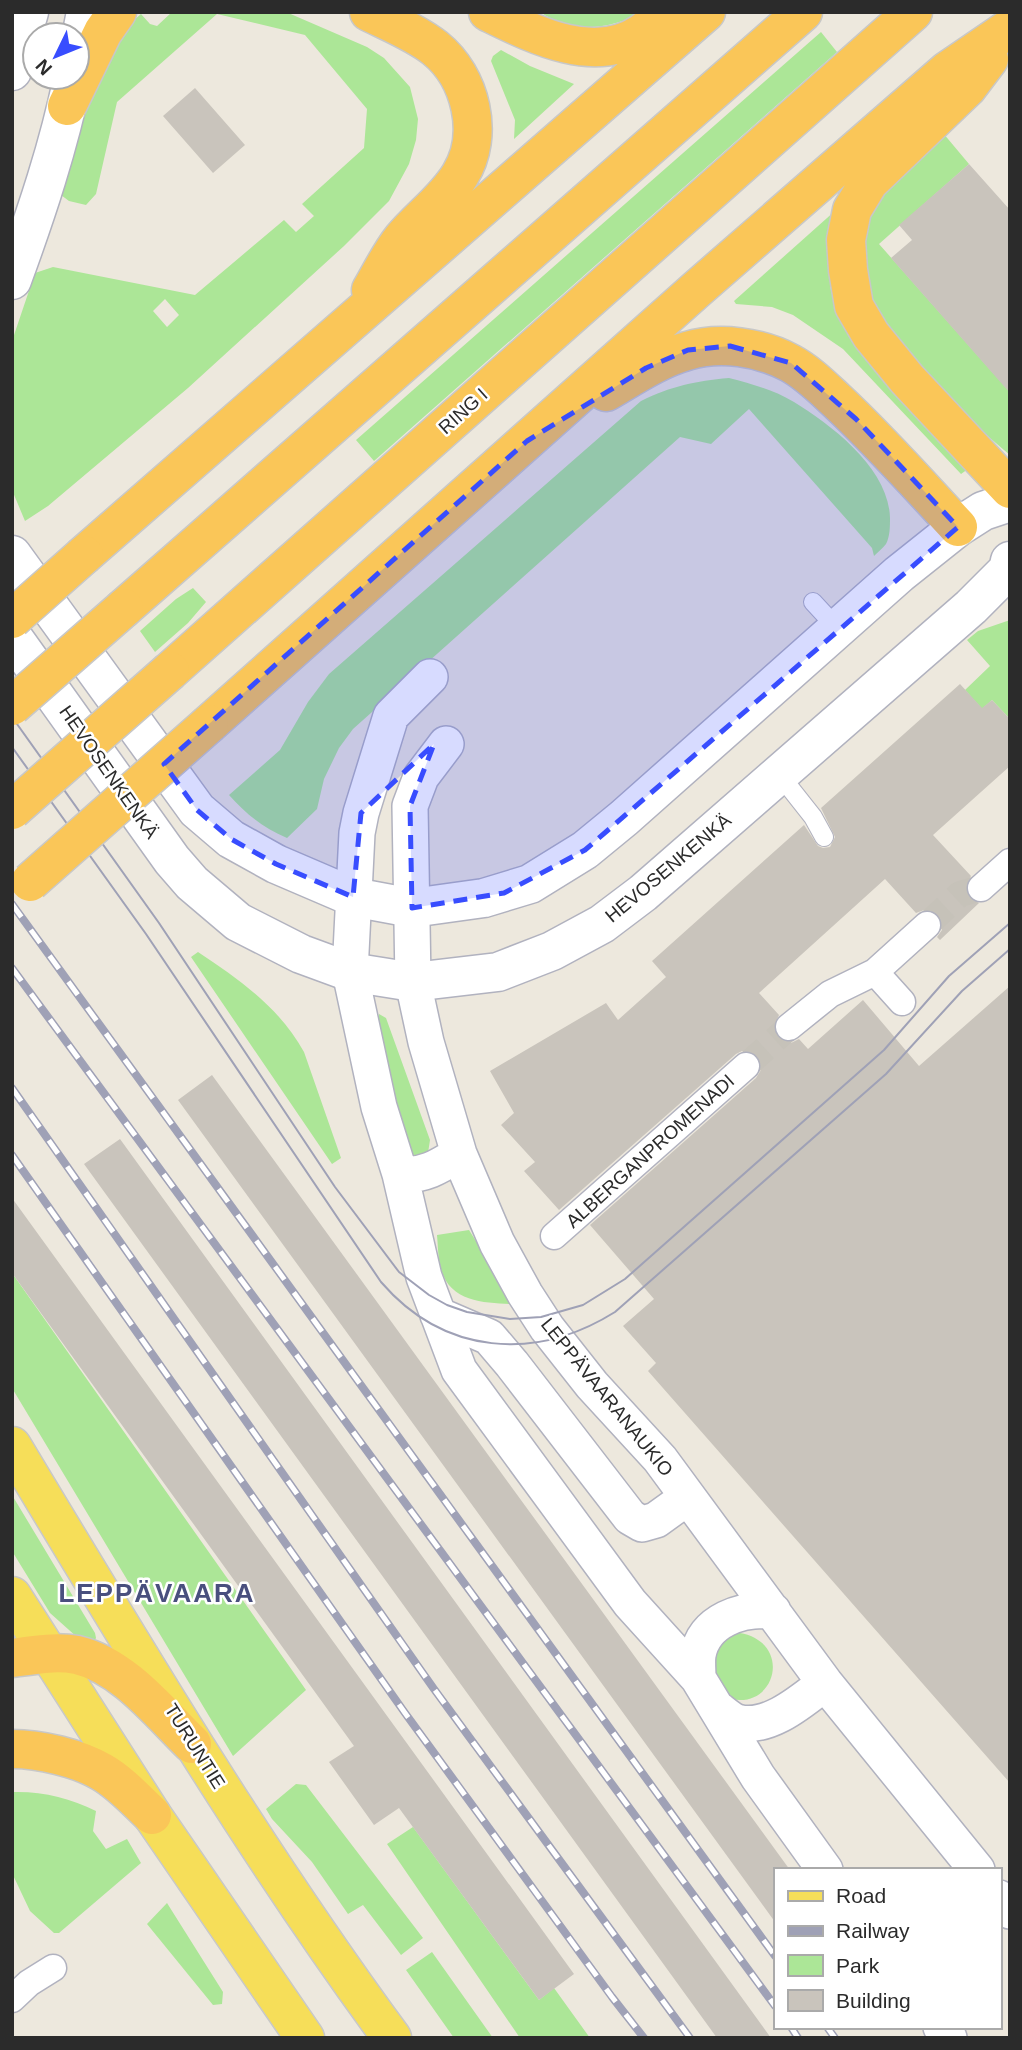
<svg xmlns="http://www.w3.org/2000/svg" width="1022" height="2050" viewBox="0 0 1022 2050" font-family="Arial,sans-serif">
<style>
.green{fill:#ace697;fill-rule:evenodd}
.building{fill:#c9c4bc}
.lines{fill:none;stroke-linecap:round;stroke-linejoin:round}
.pedestrian-tunnel{stroke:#c6c2b9;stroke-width:26;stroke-dasharray:26 13;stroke-linecap:butt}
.service-casing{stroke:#b1b2bf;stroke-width:20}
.pedestrian-casing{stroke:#b1b2bf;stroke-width:29}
.minor-casing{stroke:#b1b2bf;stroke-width:38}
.secondary-casing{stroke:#b1b2bf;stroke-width:41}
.primary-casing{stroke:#c8c8c8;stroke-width:41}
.trunk-casing{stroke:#c8c8c8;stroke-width:41}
.service{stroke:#fff;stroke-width:18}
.pedestrian{stroke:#fff;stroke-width:26}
.minor{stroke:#fff;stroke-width:35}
.secondary{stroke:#fff;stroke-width:38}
.primary{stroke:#f6de59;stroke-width:38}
.trunk{stroke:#fac658;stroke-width:38}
.tram{stroke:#9fa1b6;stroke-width:2}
.rail-casing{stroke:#9fa1b6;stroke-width:8}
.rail{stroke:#fff;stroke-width:5;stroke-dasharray:16;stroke-linecap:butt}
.trunk-bridge-casing{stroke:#c8c8c8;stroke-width:41;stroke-linecap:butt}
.trunk-bridge{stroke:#fac658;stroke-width:38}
.marked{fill:#384dff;fill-opacity:0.2;stroke:#384dff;stroke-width:5;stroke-dasharray:14 9;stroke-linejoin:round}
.labels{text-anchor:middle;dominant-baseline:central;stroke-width:5;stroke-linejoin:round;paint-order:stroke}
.street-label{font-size:19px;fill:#2b2b2b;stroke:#fff}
.district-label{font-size:26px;font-weight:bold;letter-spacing:2px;fill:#494f7e;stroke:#fff}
</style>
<rect width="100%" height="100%" fill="#ede8dd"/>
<path class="green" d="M 172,12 L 286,12 L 367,47 L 384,58 L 410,87 L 418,119 L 416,140 L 409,164 L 389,201 L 344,246 L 188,388 L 48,506 L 25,521 L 12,490 L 12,341 L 35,273 L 53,267 L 195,295 L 284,220 L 296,232 L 314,216 L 302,204 L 364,148 L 367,109 L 305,35 L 217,14 L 117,102 L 96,194 L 86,205 L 69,201 L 57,192 L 90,83 L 113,38 L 141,14 L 150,24 L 157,26 ZM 165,299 L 179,315 L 167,327 L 153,311 Z
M 540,12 L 643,12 C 609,30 573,34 540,12 Z
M 821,32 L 837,52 L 374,461 L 356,440 Z
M 501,50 L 530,66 L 574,84 L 514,139 L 515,120 L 491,61 L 493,56 Z
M 943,133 L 969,164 L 879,244 L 1010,392 L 1010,455 C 965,417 905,362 876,310 C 873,305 868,298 867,291 C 861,264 865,217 882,193 C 897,174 925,151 943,133 Z
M 836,210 L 830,255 L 830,286 L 837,315 L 852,342 L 968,469 L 961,474 L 843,349 L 793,315 L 772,307 L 736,304 L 734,301 Z
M 729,378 C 752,384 774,390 794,402 C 833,426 889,469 890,518 C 890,526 890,537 886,544 C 883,548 878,552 874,556 L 872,548 L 749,409 L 711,444 L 680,437 L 353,729 L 339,748 L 324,779 L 317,809 L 287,838 C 263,828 246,814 229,795 L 280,750 L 308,702 L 329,674 L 641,401 C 672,386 695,381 729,378 Z
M 193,588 L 206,602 L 188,623 L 155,652 L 140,631 L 176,599 Z
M 1010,620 L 1010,719 L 992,700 L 982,709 L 965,690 L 990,666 L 967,640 L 978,631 Z
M 198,952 C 240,980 279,1007 304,1052 L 341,1158 L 332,1164 L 191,957 Z
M 379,1014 L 386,1018 L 430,1140 L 428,1153 L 415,1161 C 402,1122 373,1054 379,1014 Z
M 469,1230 L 513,1300 L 512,1304 C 484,1303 450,1302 441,1269 C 438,1259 438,1246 437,1235 Z
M 12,1273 L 306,1690 L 233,1756 L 12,1388 Z
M 12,1495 L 95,1633 L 96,1638 L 94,1642 L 78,1638 L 50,1613 L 12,1551 Z
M 740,1633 C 796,1643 774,1718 722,1696 L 707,1658 L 728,1635 Z
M 296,1784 L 306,1785 L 423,1938 L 401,1955 L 363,1905 L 348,1914 L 312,1862 L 272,1819 L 266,1809 Z
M 12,1792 C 42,1791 70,1798 96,1811 L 93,1831 L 106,1849 L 127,1839 L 141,1863 L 59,1933 L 54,1933 L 30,1911 L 12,1873 Z
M 413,1827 L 539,2000 L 554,1988 L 590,2038 L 520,2038 L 387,1844 Z
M 167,1903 L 223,1992 L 222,2004 L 213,2005 L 147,1924 Z
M 432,1952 L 493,2038 L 454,2038 L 406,1970 Z"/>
<path class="building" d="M 195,88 L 245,145 L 213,173 L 163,116 Z
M 969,164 L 1010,210 L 1010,393 L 891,258 L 912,240 L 899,225 Z
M 960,684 L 982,708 L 992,700 L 1010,719 L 1010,766 L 933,835 L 971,876 L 966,884 L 966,892 L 970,899 L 979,903 L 940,940 L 937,937 L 942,930 L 942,922 L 938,914 L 932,910 L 924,910 L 916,913 L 885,879 L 759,993 L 779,1015 L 773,1029 L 777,1037 L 783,1041 L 791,1043 L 799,1039 L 808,1049 L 863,1000 L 919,1066 L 1010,986 L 1010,1783 L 648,1371 L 656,1363 L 623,1326 L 654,1299 L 590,1225 L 756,1078 L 761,1070 L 761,1062 L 758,1056 L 750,1051 L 742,1051 L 736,1054 L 559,1210 L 524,1171 L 535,1162 L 501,1125 L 514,1113 L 490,1071 L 606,1003 L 618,1020 L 666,977 L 652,961 L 804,825 L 818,846 L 823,848 L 830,847 L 835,837 L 821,808 Z
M 212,1075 L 790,1870 L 775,1870 L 775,1922 L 178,1100 Z
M 120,1139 L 771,2038 L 717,2038 L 84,1164 Z
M 12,1198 L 574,1974 L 539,2000 L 399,1808 L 374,1825 L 329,1762 L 354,1746 L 12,1273 Z"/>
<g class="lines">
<path class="pedestrian-tunnel" d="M 927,925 L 960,894 L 981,888
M 746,1066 L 789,1027"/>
<g class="service-casing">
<path id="service" d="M 813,602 L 837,628
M 779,774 L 813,817 L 824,837"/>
</g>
<g class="pedestrian-casing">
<path id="pedestrian" d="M 981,888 L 1010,862
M 875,972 L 902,1002
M 789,1027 L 830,994 L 875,972 L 927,925
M 554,1236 L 746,1066
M 12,1999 L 29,1983 L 53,1968"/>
</g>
<g class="minor-casing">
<path id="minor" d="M 430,677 L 391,716 L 361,813 L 357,833 L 350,972 L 379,1107 L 400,1174 L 424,1277 L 459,1370 L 630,1603 L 698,1678 L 758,1777 L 825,1870
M 446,744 L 421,777 L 410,806 L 413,982 L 426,1042 L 459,1154 L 497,1243 L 525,1294 L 547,1328 L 592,1385 L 660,1459 L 825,1683 L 977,1870
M 400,1174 C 423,1177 440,1166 459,1154
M 438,1315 L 489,1337 L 512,1364 L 630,1517 L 642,1524 L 656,1520 L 688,1497
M 698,1678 C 698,1670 697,1662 698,1655 C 704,1620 742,1608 773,1611
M 719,1710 C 724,1714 731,1720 737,1722 C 768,1731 803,1700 825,1683
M 999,1898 L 1010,1911
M 941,2027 L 949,2038"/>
</g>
<g class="secondary-casing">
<path id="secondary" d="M 77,58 L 86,12
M 12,71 L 29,12
M 12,280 C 36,214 59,146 73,77
M 12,555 L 197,810 L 231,839 L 276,864 L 353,897 L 412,908 L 484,898 L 530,884 L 585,850 L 624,818 L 899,574 L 958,527 L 983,511 L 1010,502
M 12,636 L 172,860 L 192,883 L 238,922 L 301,954 L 350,972 L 413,982 L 498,972 L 552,951 L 602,924 L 643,893 L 971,607 L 1008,570 L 1010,561"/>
</g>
<g class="primary-casing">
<path id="primary" d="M 12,1446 C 133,1647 253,1849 392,2038
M 12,1596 L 152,1815 L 305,2038"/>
</g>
<g class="trunk-casing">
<path id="trunk" d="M 369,12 C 391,23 416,33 435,48 C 471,77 485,135 460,175 C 445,200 420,217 402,239 C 390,254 381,273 371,290
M 488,12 C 533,34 594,66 642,33 C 650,27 658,19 667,12
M 989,59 L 967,88 L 869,182 L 852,210 L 846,240 L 848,270 L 854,306 L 871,335 L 907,379 L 1010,489
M 67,106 L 103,32 L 117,12
M 606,392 C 632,377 658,359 687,351 C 720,341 760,347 790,363 C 807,372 822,387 836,400 C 879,440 918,484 958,527
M 84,555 L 706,12
M 124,608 L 803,12
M 170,671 L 913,12
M 209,724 L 697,289 L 947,71 L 1010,28
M 12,1658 C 33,1655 56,1651 77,1655 C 124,1666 160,1713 192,1744
M 12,1749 C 40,1749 78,1758 102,1772 C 121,1783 136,1800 152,1815"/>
</g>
<use href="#service" class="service"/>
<use href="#pedestrian" class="pedestrian"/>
<use href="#minor" class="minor"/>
<use href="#secondary" class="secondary"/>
<use href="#primary" class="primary"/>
<use href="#trunk" class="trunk"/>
<path class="tram" d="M 12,717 L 159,923 L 335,1187 L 399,1272 L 429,1295 L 447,1305 L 467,1312 L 510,1319 L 541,1317 L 583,1305 L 625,1279 L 884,1050 L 949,976 L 1010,923
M 12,747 L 146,934 L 381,1282 C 444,1355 535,1362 615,1312 L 886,1074 L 962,991 L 1010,949"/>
<g class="rail-casing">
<path id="rail" d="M 12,904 L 775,1956
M 12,968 L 775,2006
M 12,1088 L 434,1689 L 690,2038
M 12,1155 L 405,1713 L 612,1997 L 644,2038
M 791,2027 L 798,2038
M 827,2027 L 835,2038"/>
</g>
<use href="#rail" class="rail"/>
<g class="trunk-bridge-casing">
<path id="trunk-bridge" d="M 12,619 L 84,555
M 12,706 L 124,608
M 12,810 L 170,671
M 30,882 L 209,724"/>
</g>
<use href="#trunk-bridge" class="trunk-bridge"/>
</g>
<path class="marked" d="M 730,346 L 791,363 L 856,419 L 958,527 L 585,850 L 504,893 L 412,908 L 410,806 L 434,744 L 361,813 L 353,897 L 276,864 L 231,839 L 197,810 L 164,764 L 527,441 L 646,368 L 688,350 Z"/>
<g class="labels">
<g class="street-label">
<text transform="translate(463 411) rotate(-42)">RING I</text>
<text transform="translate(109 772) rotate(55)">HEVOSENKENKÄ</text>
<text transform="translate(668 868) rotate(-40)">HEVOSENKENKÄ</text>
<text transform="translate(650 1151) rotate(-42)">ALBERGANPROMENADI</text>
<text transform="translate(607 1397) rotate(51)">LEPPÄVAARANAUKIO</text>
<text transform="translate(195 1746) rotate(58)">TURUNTIE</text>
</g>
<g class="district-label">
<text x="157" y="1593">LEPPÄVAARA</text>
</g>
</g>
<rect width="1022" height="2050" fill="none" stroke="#2b2b2b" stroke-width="28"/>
<rect x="774" y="1868" width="228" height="161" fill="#ffffff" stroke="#aaaaaa" stroke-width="2"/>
<rect x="788" y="1891" width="35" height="10" fill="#f6de59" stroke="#aaaaaa" stroke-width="2"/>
<text x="836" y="1903" font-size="21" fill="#2b2b2b">Road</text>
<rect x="788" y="1926" width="35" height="10" fill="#9fa1b6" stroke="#aaaaaa" stroke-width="2"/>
<text x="836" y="1938" font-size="21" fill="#2b2b2b">Railway</text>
<rect x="788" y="1955" width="35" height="21" fill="#ace697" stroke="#aaaaaa" stroke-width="2"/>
<text x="836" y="1973" font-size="21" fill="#2b2b2b">Park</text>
<rect x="788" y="1990" width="35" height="21" fill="#c9c4bc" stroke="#aaaaaa" stroke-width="2"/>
<text x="836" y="2008" font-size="21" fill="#2b2b2b">Building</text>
<g transform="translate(56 56) rotate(227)"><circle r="33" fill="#ffffff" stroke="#aaaaaa" stroke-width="2"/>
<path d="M0-5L12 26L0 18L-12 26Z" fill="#384dff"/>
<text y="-10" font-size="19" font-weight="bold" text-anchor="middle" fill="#2b2b2b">N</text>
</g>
</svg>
